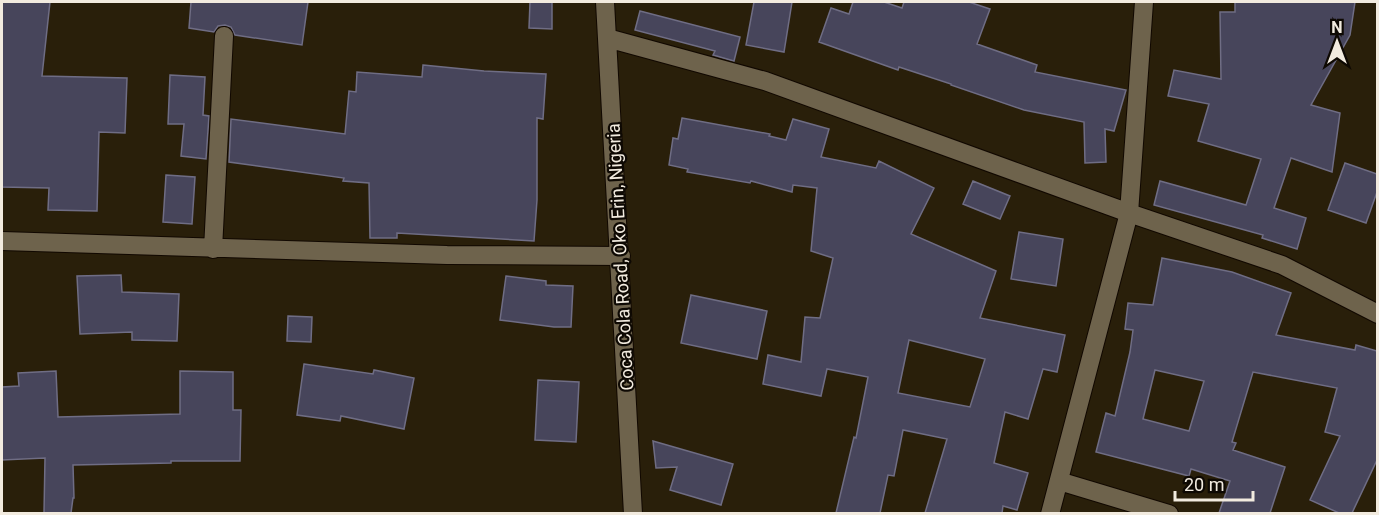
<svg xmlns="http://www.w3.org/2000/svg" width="1379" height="515" viewBox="0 0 1379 515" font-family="Roboto,sans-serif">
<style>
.building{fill:#47455b;stroke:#6f6d84;stroke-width:1.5;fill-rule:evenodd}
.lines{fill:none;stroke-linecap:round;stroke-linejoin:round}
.minor-casing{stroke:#110800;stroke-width:20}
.minor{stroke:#6e634c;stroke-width:18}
.labels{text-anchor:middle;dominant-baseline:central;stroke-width:4.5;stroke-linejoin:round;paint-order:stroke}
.street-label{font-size:18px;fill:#f2ebdf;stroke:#0e0903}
</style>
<rect width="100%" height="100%" fill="#291f0a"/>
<path class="building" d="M 2,2 L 50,2 L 42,76 L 127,78 L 125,133 L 99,132 L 97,211 L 48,210 L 49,188 L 2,187 Z
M 191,2 L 308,2 L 302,45 L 235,35 L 231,27 L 225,25 L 218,26 L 214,32 L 189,28 Z
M 530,2 L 552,2 L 552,29 L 529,28 Z
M 754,2 L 792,2 L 784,52 L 746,45 Z
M 853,2 L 884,2 L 902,8 L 904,2 L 969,2 L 990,9 L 977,44 L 1037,65 L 1035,72 L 1126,90 L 1114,131 L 1105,129 L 1106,162 L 1085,163 L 1084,122 L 1024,110 L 951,85 L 951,84 L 899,67 L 898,70 L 819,42 L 831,8 L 849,14 Z
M 1235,2 L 1355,2 L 1350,35 L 1311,105 L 1340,113 L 1332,172 L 1291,158 L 1274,208 L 1306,218 L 1297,249 L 1262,238 L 1263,235 L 1154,205 L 1160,181 L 1246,205 L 1261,159 L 1198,141 L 1209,104 L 1168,96 L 1174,70 L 1221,79 L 1220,12 L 1235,12 Z
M 640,11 L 740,37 L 734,61 L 713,55 L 715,51 L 635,30 Z
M 423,65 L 484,71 L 546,74 L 543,119 L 537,118 L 537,200 L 534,241 L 397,233 L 397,238 L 370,238 L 369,183 L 343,181 L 344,178 L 229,162 L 231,119 L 345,134 L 349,91 L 356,92 L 357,72 L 422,77 Z
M 170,75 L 205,77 L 203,115 L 209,116 L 206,159 L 181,156 L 184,124 L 168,124 Z
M 682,118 L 770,134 L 769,136 L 786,140 L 793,119 L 829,129 L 821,157 L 876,168 L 879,161 L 934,188 L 911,234 L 996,271 L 980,318 L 1065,335 L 1057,372 L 1043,369 L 1028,419 L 1005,412 L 994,463 L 1028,473 L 1017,510 L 1003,506 L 1002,513 L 925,513 L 947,439 L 903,430 L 894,476 L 888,475 L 880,513 L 836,513 L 854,437 L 856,438 L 868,377 L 827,369 L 821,396 L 763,384 L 768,355 L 801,362 L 805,317 L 820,318 L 833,258 L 811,251 L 817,188 L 793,185 L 792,192 L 751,181 L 750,183 L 687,172 L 688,169 L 669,165 L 673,138 L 678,139 ZM 909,340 L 985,359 L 970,407 L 898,393 Z
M 1345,163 L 1377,174 L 1377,192 L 1366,223 L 1328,210 Z
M 166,175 L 195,177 L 192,224 L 163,222 Z
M 973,181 L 1010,196 L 1000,219 L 963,204 Z
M 1019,232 L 1063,239 L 1056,286 L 1011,279 Z
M 1162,258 L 1232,272 L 1291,293 L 1276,335 L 1355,350 L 1356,345 L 1377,351 L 1377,460 L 1352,513 L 1339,513 L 1310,500 L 1340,436 L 1325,432 L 1337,388 L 1253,372 L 1232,442 L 1236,443 L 1233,450 L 1285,467 L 1270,513 L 1219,513 L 1230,481 L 1191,469 L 1189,476 L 1096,452 L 1106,413 L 1115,416 L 1130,352 L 1133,330 L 1125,329 L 1128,303 L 1153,305 ZM 1155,370 L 1204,381 L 1189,431 L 1143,419 Z
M 121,275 L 122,292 L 179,294 L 177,341 L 132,340 L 132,332 L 80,334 L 77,276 Z
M 506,276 L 546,281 L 546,285 L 573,286 L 571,327 L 554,327 L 500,320 Z
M 691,295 L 767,311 L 757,359 L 681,343 Z
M 288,316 L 312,317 L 311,342 L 287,341 Z
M 304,364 L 373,374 L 374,370 L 414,378 L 404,429 L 341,416 L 340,421 L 297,415 Z
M 56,371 L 58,417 L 180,414 L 180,371 L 233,372 L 233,410 L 241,410 L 240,461 L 171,461 L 171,463 L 73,465 L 74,498 L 73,498 L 71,513 L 44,513 L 45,458 L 2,460 L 2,387 L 19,386 L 18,373 Z
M 538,380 L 579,382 L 576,442 L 535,440 Z
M 653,441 L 733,464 L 721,505 L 670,490 L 677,467 L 656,468 Z"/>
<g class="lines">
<g class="minor-casing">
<path id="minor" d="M 605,2 L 633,514
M 607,38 L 765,81 L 1129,213 L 1282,265 L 1378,314
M 2,241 L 447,255 L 621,256
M 213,249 L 224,36
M 1059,481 L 1169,514
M 1050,514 L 1129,213 L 1144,2"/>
</g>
<use href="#minor" class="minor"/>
</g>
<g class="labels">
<g class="street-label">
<text transform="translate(620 257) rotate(-93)">Coca Cola Road, Oko Erin, Nigeria</text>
</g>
</g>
<rect width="1379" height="515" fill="none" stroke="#f2ebdf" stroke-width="6"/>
<g transform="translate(1337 42)" stroke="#0e0903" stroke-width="4.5" paint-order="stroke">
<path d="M0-4.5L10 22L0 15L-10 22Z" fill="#f2ebdf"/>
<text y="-9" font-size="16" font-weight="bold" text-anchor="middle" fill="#f2ebdf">N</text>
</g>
<path d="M1175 491v9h78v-9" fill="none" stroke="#f2ebdf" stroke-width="3"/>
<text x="1184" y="491" font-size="18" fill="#f2ebdf" stroke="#0e0903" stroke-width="4.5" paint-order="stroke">20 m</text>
</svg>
